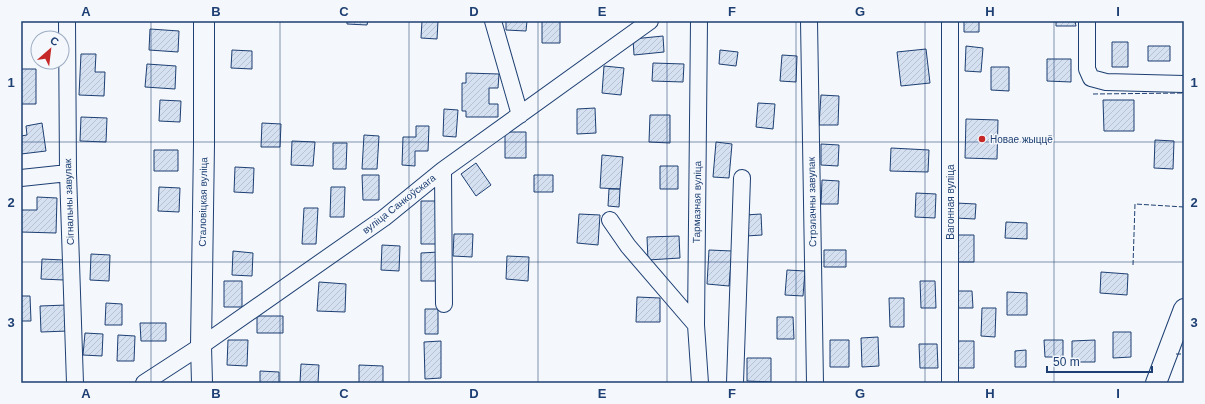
<svg xmlns="http://www.w3.org/2000/svg" width="1205" height="404" viewBox="0 0 1205 404" font-family="Arial,sans-serif">
<style>
.building{fill:url(#building-hatch);stroke:#1d3f73}
.lines{fill:none;stroke-linecap:round;stroke-linejoin:round}
.minor-casing{stroke:#1d3f73;stroke-width:18}
.major-casing{stroke:#1d3f73;stroke-width:22}
.minor{stroke:#f4f7fb;stroke-width:16}
.major{stroke:#f4f7fb;stroke-width:20}
.fence{stroke:#1d3f73;stroke-width:1;stroke-dasharray:5 2;stroke-linecap:butt}
.grid{fill:none;stroke:#1d3f73;stroke-width:1;stroke-opacity:0.55}
.poi-dot{fill:#c62828;stroke:#f4f7fb;stroke-width:1.5}
.labels{text-anchor:middle;dominant-baseline:central;stroke-width:3;stroke-linejoin:round;paint-order:stroke}
.poi-label{font-size:10px;fill:#1d3f73;stroke:#f4f7fb;text-anchor:start}
.street-label{font-size:10px;fill:#1d3f73;stroke:#f4f7fb}
.neatline{fill:none;stroke:#1d3f73;stroke-width:1.5}
.grid-label{font-size:13px;text-anchor:middle;font-weight:bold;fill:#1d3f73}
</style>
<defs>
<pattern id="building-hatch" width="6" height="6" patternUnits="userSpaceOnUse"><rect width="6" height="6" fill="#d5e0f0"/><path d="M-1 1l2-2M0 6l6-6M5 7l2-2" fill="none" stroke="#b6c1d1"/></pattern>
</defs>
<rect width="100%" height="100%" fill="#f4f7fb"/>
<path class="building" d="M 347,21 L 368,21 L 367,25 L 347,24 Z
M 422,21 L 438,21 L 437,39 L 421,38 Z
M 506,21 L 527,21 L 526,31 L 506,30 Z
M 542,21 L 560,21 L 560,43 L 542,43 Z
M 964,21 L 979,21 L 979,32 L 964,32 Z
M 1056,21 L 1075,21 L 1076,26 L 1056,26 Z
M 150,29 L 179,31 L 178,52 L 149,50 Z
M 663,36 L 664,52 L 634,55 L 633,39 Z
M 1112,42 L 1128,42 L 1128,67 L 1112,67 Z
M 966,46 L 983,48 L 981,72 L 965,71 Z
M 1148,46 L 1170,46 L 1170,61 L 1148,61 Z
M 926,49 L 930,83 L 901,86 L 897,52 Z
M 232,50 L 252,51 L 252,69 L 231,68 Z
M 720,50 L 738,52 L 736,66 L 719,64 Z
M 81,54 L 96,54 L 95,72 L 105,72 L 104,96 L 79,95 Z
M 782,55 L 797,56 L 796,82 L 780,81 Z
M 1047,59 L 1071,59 L 1071,82 L 1047,81 Z
M 653,63 L 684,64 L 683,82 L 652,81 Z
M 147,64 L 176,66 L 175,89 L 145,87 Z
M 604,66 L 624,68 L 621,95 L 602,93 Z
M 991,67 L 1009,67 L 1009,91 L 991,90 Z
M 21,69 L 36,69 L 36,104 L 21,104 Z
M 466,73 L 499,74 L 498,88 L 489,88 L 489,104 L 498,104 L 498,117 L 466,117 L 466,111 L 462,111 L 462,83 L 466,83 Z
M 821,95 L 839,96 L 838,125 L 819,125 Z
M 160,100 L 181,101 L 180,122 L 159,121 Z
M 1103,100 L 1134,100 L 1134,131 L 1104,131 Z
M 758,103 L 775,104 L 773,129 L 756,127 Z
M 595,108 L 596,133 L 577,134 L 577,109 Z
M 444,109 L 458,110 L 456,137 L 443,136 Z
M 650,115 L 670,115 L 670,143 L 649,142 Z
M 81,117 L 107,118 L 106,142 L 80,141 Z
M 966,119 L 998,120 L 997,159 L 965,158 Z
M 42,123 L 46,151 L 21,154 L 21,136 L 27,135 L 26,126 Z
M 262,123 L 281,124 L 280,147 L 261,147 Z
M 416,126 L 429,126 L 428,151 L 415,151 L 415,166 L 402,165 L 403,137 L 416,137 Z
M 505,132 L 526,132 L 526,158 L 505,158 Z
M 364,135 L 379,136 L 377,169 L 362,169 Z
M 1155,140 L 1174,141 L 1173,169 L 1154,168 Z
M 292,141 L 315,142 L 313,166 L 291,165 Z
M 716,142 L 732,144 L 729,178 L 713,177 Z
M 333,143 L 347,143 L 346,169 L 333,169 Z
M 821,144 L 839,145 L 838,166 L 821,165 Z
M 891,148 L 929,150 L 928,172 L 890,171 Z
M 154,150 L 178,150 L 178,171 L 154,171 Z
M 602,155 L 623,157 L 620,189 L 600,188 Z
M 476,163 L 491,185 L 476,196 L 461,174 Z
M 660,166 L 678,166 L 678,189 L 660,189 Z
M 235,167 L 254,168 L 253,193 L 234,192 Z
M 362,175 L 379,175 L 379,200 L 363,200 Z
M 534,175 L 553,175 L 553,192 L 534,192 Z
M 822,180 L 839,181 L 838,204 L 821,204 Z
M 159,187 L 180,188 L 179,212 L 158,211 Z
M 331,187 L 345,187 L 344,217 L 330,217 Z
M 609,189 L 620,189 L 619,207 L 608,206 Z
M 916,193 L 936,194 L 935,218 L 915,217 Z
M 37,197 L 57,198 L 56,233 L 21,232 L 21,210 L 37,210 Z
M 421,201 L 438,201 L 437,244 L 421,244 Z
M 956,203 L 976,204 L 975,219 L 956,218 Z
M 304,208 L 318,208 L 316,244 L 302,244 Z
M 579,214 L 600,215 L 598,245 L 577,243 Z
M 761,214 L 762,235 L 746,236 L 745,215 Z
M 1006,222 L 1027,223 L 1027,239 L 1005,238 Z
M 454,234 L 473,234 L 472,257 L 453,256 Z
M 954,235 L 974,235 L 974,262 L 954,262 Z
M 679,236 L 680,258 L 648,260 L 647,237 Z
M 382,245 L 400,246 L 399,271 L 381,270 Z
M 709,250 L 732,251 L 729,286 L 707,284 Z
M 824,250 L 846,250 L 846,267 L 824,267 Z
M 233,251 L 253,253 L 252,276 L 232,275 Z
M 439,252 L 439,281 L 421,281 L 421,253 Z
M 91,254 L 110,255 L 109,281 L 90,280 Z
M 507,256 L 529,257 L 528,281 L 506,279 Z
M 42,259 L 64,260 L 64,280 L 41,279 Z
M 787,270 L 805,271 L 803,296 L 785,295 Z
M 1101,272 L 1128,274 L 1127,295 L 1100,293 Z
M 224,281 L 242,281 L 242,307 L 224,307 Z
M 920,281 L 935,281 L 936,308 L 921,308 Z
M 319,282 L 346,284 L 345,312 L 317,311 Z
M 954,291 L 972,291 L 973,308 L 954,308 Z
M 1007,292 L 1027,293 L 1027,315 L 1007,315 Z
M 21,296 L 30,296 L 31,321 L 21,321 Z
M 637,297 L 660,298 L 660,322 L 636,322 Z
M 889,298 L 904,298 L 904,327 L 890,327 Z
M 106,303 L 122,304 L 122,325 L 105,325 Z
M 67,305 L 68,331 L 41,332 L 40,306 Z
M 982,308 L 996,308 L 995,337 L 981,336 Z
M 425,309 L 438,309 L 438,334 L 425,334 Z
M 257,316 L 283,316 L 283,333 L 257,333 Z
M 777,317 L 793,317 L 794,339 L 777,339 Z
M 140,323 L 166,323 L 166,341 L 141,341 Z
M 1113,332 L 1131,332 L 1131,357 L 1113,358 Z
M 85,333 L 103,334 L 102,356 L 83,355 Z
M 118,335 L 135,336 L 134,361 L 117,361 Z
M 878,337 L 879,366 L 862,367 L 861,338 Z
M 228,340 L 248,340 L 247,366 L 227,365 Z
M 830,340 L 849,340 L 849,367 L 830,367 Z
M 1044,340 L 1063,340 L 1063,357 L 1045,357 Z
M 1095,340 L 1095,362 L 1072,362 L 1072,341 Z
M 441,341 L 441,378 L 425,379 L 424,342 Z
M 957,341 L 974,341 L 974,368 L 957,368 Z
M 919,344 L 937,344 L 938,368 L 920,368 Z
M 1026,350 L 1026,367 L 1015,367 L 1015,351 Z
M 747,358 L 771,358 L 771,382 L 747,381 Z
M 301,364 L 319,365 L 318,383 L 300,383 Z
M 359,365 L 383,366 L 383,383 L 359,383 Z
M 260,371 L 279,372 L 279,383 L 260,383 Z"/>
<g class="lines">
<g class="minor-casing">
<path id="minor" d="M 67,21 L 68,173 L 75,383
M 493,21 L 520,115
M 699,21 L 696,325 L 700,383
M 809,21 L 815,383
M 1087,21 L 1087,69 L 1091,78 L 1106,82 L 1184,84
M 443,170 L 444,304
M 21,178 L 68,173
M 610,220 L 628,246 L 696,325
M 144,383 L 201,346 L 384,218 L 443,170 L 650,21
M 735,383 L 742,178
M 950,383 L 950,21"/>
</g>
<g class="major-casing">
<path id="major" d="M 202,383 L 201,346 L 204,144 L 204,21
M 1156,383 L 1184,309"/>
</g>
<use href="#minor" class="minor"/>
<use href="#major" class="major"/>
<path class="fence" d="M 1093,94 L 1184,93
M 1133,265 L 1135,204 L 1184,207
M 1176,354 L 1184,354"/>
</g>
<path class="grid" d="M 151,21 L 151,383M 280,21 L 280,383M 409,21 L 409,383M 538,21 L 538,383M 667,21 L 667,383M 796,21 L 796,383M 925,21 L 925,383M 1054,21 L 1054,383M 21,142 L 1184,142M 21,262 L 1184,262"/>
<circle class="poi-dot" cx="982" cy="139" r="4"/>
<g class="labels">
<g class="poi-label">
<text x="990" y="139">Новае жыццё</text>
</g>
<g class="street-label">
<text transform="translate(69 202) rotate(-92)">Сігнальны завулак</text>
<text transform="translate(203 202) rotate(-89)">Сталовіцкая вуліца</text>
<text transform="translate(697 202) rotate(-89)">Тармазная вуліца</text>
<text transform="translate(812 202) rotate(-91)">Стрэлачны завулак</text>
<text transform="translate(950 202) rotate(-90)">Вагонная вуліца</text>
<text transform="translate(399 204) rotate(-38)">вуліца Санкоўскага</text>
</g>
</g>
<rect width="1205" height="404" fill="none" stroke="#f4f7fb" stroke-width="44"/>
<g transform="translate(50 50) rotate(28)"><circle r="19" fill="#f4f7fb" stroke="#9eadc5"/>
<path d="M0-3L7 15L0 10L-7 15Z" fill="#c62828"/>
<text y="-6" font-size="11" font-weight="bold" text-anchor="middle" fill="#1d3f73">С</text>
</g>
<path d="M1047 366v6h105v-6" fill="none" stroke="#1d3f73" stroke-width="2"/>
<text x="1053" y="366" font-size="12" fill="#1d3f73" stroke="#f4f7fb" stroke-width="3" paint-order="stroke">50 m</text>
<rect x="22" y="22" width="1161" height="360" class="neatline"/>
<g class="grid-label">
<text x="86" y="16">A</text>
<text x="216" y="16">B</text>
<text x="344" y="16">C</text>
<text x="474" y="16">D</text>
<text x="602" y="16">E</text>
<text x="732" y="16">F</text>
<text x="860" y="16">G</text>
<text x="990" y="16">H</text>
<text x="1118" y="16">I</text>
<text x="11" y="87">1</text>
<text x="1194" y="87">1</text>
<text x="11" y="207">2</text>
<text x="1194" y="207">2</text>
<text x="11" y="327">3</text>
<text x="1194" y="327">3</text>
<text x="86" y="398">A</text>
<text x="216" y="398">B</text>
<text x="344" y="398">C</text>
<text x="474" y="398">D</text>
<text x="602" y="398">E</text>
<text x="732" y="398">F</text>
<text x="860" y="398">G</text>
<text x="990" y="398">H</text>
<text x="1118" y="398">I</text>
</g>
</svg>
